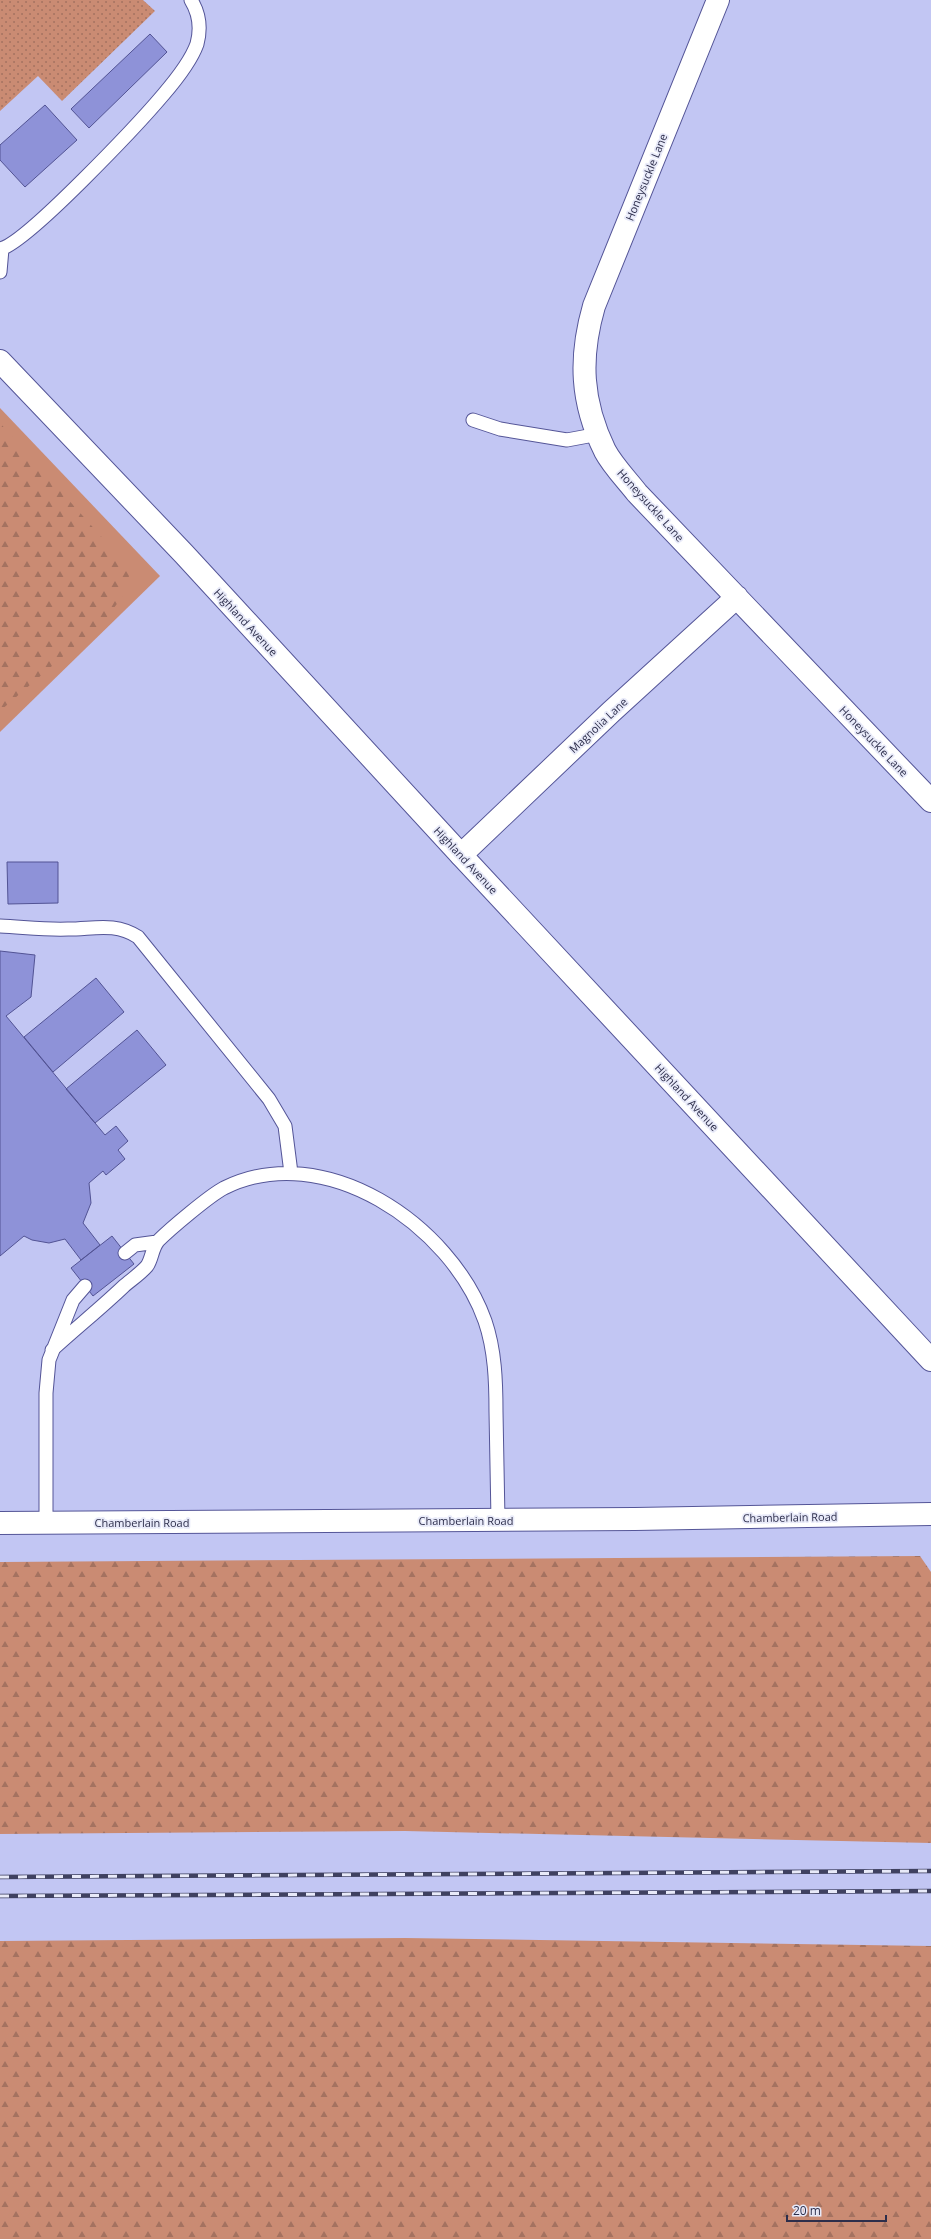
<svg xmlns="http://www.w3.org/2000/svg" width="931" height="2239" viewBox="0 0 931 2239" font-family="'Open Sans',sans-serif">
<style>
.grass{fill:#ca8b73}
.forest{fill:url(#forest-firs)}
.garden{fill:url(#garden-dots)}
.building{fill:#8e92d8;stroke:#525394}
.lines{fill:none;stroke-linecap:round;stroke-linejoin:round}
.service-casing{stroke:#545597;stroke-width:15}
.minor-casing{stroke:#545597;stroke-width:24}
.tertiary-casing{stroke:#545597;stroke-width:24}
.service{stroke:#fff;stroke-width:13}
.minor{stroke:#fff;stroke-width:22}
.tertiary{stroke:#fff;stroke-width:22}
.rail-casing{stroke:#3f4160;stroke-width:4.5}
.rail{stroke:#e8eaf9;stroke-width:3;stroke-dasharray:9;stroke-linecap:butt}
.labels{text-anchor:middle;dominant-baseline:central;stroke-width:3.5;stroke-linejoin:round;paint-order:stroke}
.street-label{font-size:11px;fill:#2d2e4b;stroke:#e8eaf9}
</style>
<defs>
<pattern id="forest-firs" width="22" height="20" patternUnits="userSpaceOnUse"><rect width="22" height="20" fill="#ca8b73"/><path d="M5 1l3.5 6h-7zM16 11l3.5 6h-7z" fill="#a47260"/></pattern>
<pattern id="garden-dots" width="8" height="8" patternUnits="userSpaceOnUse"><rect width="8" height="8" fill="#ca8b73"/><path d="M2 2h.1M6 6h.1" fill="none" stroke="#a47260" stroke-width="1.8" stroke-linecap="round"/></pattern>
</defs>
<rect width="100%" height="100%" fill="#c2c6f3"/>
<path class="grass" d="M 0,408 L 160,576 L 0,732 Z"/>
<path class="forest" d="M 0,423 L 131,570 L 122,597 L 105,620 L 0,711 Z
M 920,1556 L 931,1572 L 931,1843 L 405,1831 L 0,1834 L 0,1562 Z
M 405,1938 L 931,1946 L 931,2239 L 0,2239 L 0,1941 Z"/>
<path class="garden" d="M 0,0 L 143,0 L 155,11 L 62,101 L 38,76 L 0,111 Z"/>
<path class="building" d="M 150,34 L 167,52 L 89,128 L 71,109 Z
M 45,105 L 77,140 L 25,187 L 0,160 L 0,145 Z
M 7,862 L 58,862 L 58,903 L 8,904 Z
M 0,951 L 35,955 L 31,997 L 6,1016 L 105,1135 L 116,1126 L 128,1141 L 118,1150 L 125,1159 L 106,1175 L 103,1171 L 89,1183 L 91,1203 L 83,1223 L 100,1245 L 81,1260 L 65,1239 L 49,1243 L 32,1240 L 24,1236 L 0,1256 Z
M 96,978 L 124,1012 L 53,1072 L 24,1037 Z
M 137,1030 L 166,1065 L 95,1123 L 66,1089 Z
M 112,1236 L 134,1264 L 93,1296 L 71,1268 Z"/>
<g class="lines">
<g class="service-casing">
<path id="service" d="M 0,249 C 26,244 141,121 163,95 C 175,81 191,61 197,44 C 201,29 199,13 191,0
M 0,272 L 2,249
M 473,420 L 500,429 L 567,440 L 599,434
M 0,926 C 23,927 46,930 68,929 C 94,929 115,922 138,937 L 269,1099 L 285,1126 L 291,1173
M 125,1253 L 135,1245 L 157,1242
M 52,1350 C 76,1328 101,1308 124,1286 C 131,1280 141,1273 147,1266 C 152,1259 152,1248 158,1241 C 170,1229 209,1196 224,1188 C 324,1138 451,1225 485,1321 C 495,1350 496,1382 496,1412 C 497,1448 497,1484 498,1520
M 46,1522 L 46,1393 L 49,1360 L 73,1300 L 85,1286"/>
</g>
<g class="minor-casing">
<path id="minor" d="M 718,0 L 594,306 C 579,358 581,402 605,451 C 613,466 627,480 637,493 L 931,801
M 461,855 L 611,712 L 737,597"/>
</g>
<g class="tertiary-casing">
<path id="tertiary" d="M 0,361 L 184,554 L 461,855 L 931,1360
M 0,1523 L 635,1519 L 931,1514"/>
</g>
<use href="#service" class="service"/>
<use href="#minor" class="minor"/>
<use href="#tertiary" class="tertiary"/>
<g class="rail-casing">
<path id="rail" d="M 0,1877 L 931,1871
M 0,1896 L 931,1891"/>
</g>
<use href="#rail" class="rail"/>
</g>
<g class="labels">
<g class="street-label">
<text transform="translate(646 177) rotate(-68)">Honeysuckle Lane</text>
<text transform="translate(651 505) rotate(48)">Honeysuckle Lane</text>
<text transform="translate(246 622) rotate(47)">Highland Avenue</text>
<text transform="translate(598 725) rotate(-43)">Magnolia Lane</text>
<text transform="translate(874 741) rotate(46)">Honeysuckle Lane</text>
<text transform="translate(466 860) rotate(47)">Highland Avenue</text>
<text transform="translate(687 1097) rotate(47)">Highland Avenue</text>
<text transform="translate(790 1517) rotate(-1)">Chamberlain Road</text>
<text x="466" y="1520">Chamberlain Road</text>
<text x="142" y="1522">Chamberlain Road</text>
</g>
</g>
<path d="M787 2215v6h99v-6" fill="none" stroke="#2d2e4b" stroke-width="2"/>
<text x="793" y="2215" font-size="12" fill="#2d2e4b" stroke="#e8eaf9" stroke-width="3" paint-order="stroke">20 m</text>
</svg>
